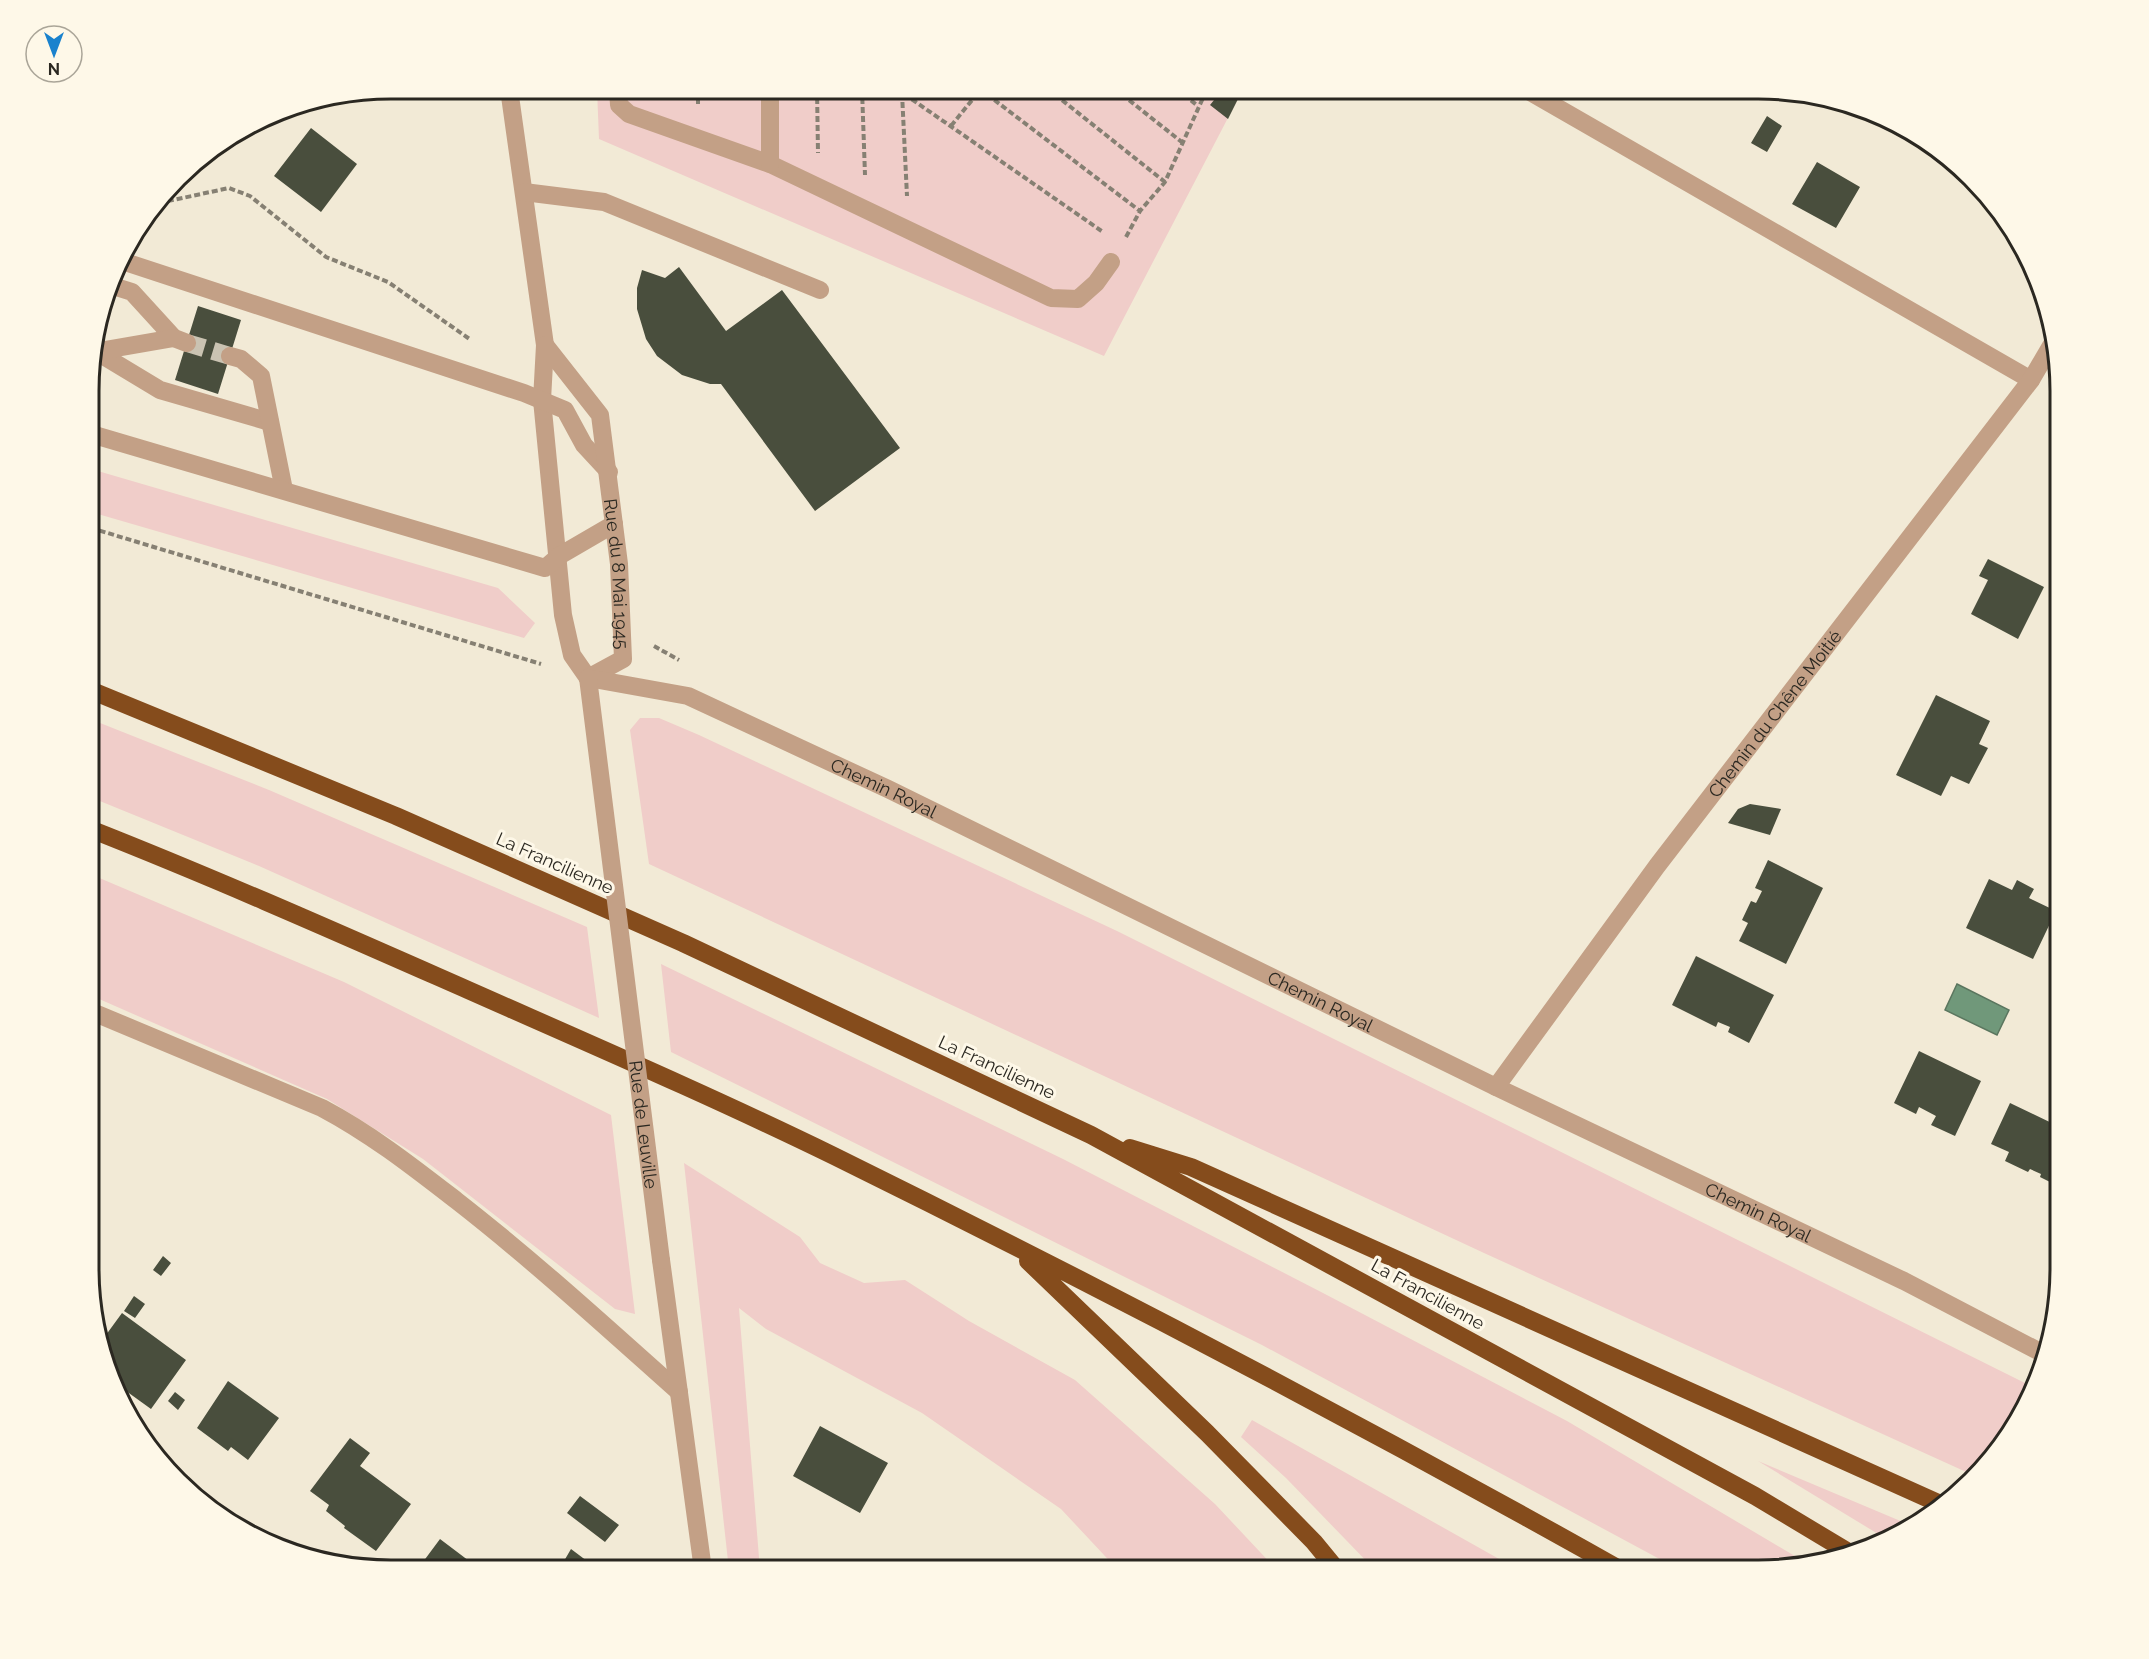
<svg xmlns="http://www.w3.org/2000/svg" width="2149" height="1659" viewBox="0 0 2149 1659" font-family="Raleway,sans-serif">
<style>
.green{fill:#f0cdc9}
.water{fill:#70987a;stroke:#5b765f;stroke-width:1.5}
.building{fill:#494e3d}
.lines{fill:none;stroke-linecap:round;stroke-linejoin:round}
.minor-tunnel{stroke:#cac3b2;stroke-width:18;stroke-dasharray:18 9;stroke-linecap:butt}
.path{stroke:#868073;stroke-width:4;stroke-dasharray:6 3;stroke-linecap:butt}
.minor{stroke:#c3a086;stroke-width:18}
.highway{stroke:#854c1c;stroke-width:18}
.minor-bridge{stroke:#c3a086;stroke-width:18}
.labels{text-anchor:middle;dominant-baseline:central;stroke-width:6;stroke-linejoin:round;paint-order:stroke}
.street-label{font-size:18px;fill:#2b2821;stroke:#fef8e8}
.rim{fill:none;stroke:#2b2821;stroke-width:3}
</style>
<rect width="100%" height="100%" fill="#f2ead6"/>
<path class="green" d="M 597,89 L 1243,89 L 1104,356 L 599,139 Z
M 91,469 L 498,588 L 535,623 L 524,638 L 91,512 Z
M 640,718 L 659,718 L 699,735 L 1117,931 L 2035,1388 L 1986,1467 L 1975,1476 L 1484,1253 L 649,864 L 630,730 Z
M 90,719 L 269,790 L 587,927 L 599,1018 L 259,866 L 90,797 Z
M 90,874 L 344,982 L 611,1115 L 635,1314 L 615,1309 L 423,1159 L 327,1099 L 90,995 Z
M 661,964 L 1063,1159 L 1323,1293 L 1567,1421 L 1810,1565 L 1758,1570 L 1680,1570 L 1262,1345 L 671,1052 Z
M 684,1163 L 800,1237 L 820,1263 L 864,1283 L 905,1280 L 969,1321 L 1075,1380 L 1215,1504 L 1277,1570 L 1118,1570 L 1061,1509 L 922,1413 L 766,1329 L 739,1308 L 760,1570 L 729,1570 Z
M 1252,1420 L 1508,1564 L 1518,1570 L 1375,1570 L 1286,1478 L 1241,1437 Z
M 1758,1461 L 1910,1525 L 1888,1540 Z"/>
<path class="water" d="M 1957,984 L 2009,1010 L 1997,1035 L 1945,1010 Z"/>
<path class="building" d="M 1223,89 L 1243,89 L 1228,119 L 1210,105 Z
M 1767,116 L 1782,126 L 1767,152 L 1751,143 Z
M 311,128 L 357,164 L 321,212 L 274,176 Z
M 1817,162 L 1860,187 L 1836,228 L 1792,204 Z
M 679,267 L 726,331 L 782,290 L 900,448 L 815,511 L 721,384 L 710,384 L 682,375 L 657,356 L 646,339 L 637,309 L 637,288 L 642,270 L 665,278 Z
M 198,306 L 241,320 L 218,394 L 175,380 Z
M 2060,455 L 2060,479 L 2049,471 Z
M 1988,559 L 2044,587 L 2018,639 L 1971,614 L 1988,580 L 1979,576 Z
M 1936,695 L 1990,721 L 1979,744 L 1988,748 L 1969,784 L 1951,776 L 1941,796 L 1896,775 Z
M 1750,804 L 1781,809 L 1770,835 L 1728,823 L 1738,809 Z
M 1768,860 L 1823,888 L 1786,964 L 1739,941 L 1748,923 L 1742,920 L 1751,901 L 1756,903 L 1762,891 L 1755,888 Z
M 1989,879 L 2012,890 L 2017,880 L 2034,889 L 2029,898 L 2056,911 L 2033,959 L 1966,928 Z
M 1696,956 L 1774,995 L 1749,1043 L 1728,1032 L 1730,1027 L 1718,1022 L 1716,1027 L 1672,1005 Z
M 1919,1051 L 1981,1081 L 1955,1136 L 1931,1125 L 1936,1116 L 1919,1107 L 1916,1114 L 1894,1103 Z
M 2010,1103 L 2060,1127 L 2060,1187 L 2040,1177 L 2041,1174 L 2030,1169 L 2028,1172 L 2005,1161 L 2009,1152 L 1991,1144 Z
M 163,1256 L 171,1263 L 161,1276 L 153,1270 Z
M 134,1296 L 145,1304 L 135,1318 L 124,1311 Z
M 122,1313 L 186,1360 L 151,1409 L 115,1383 L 103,1339 Z
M 228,1381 L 279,1418 L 248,1460 L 231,1447 L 228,1451 L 197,1428 Z
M 175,1392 L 185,1400 L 178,1410 L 168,1401 Z
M 820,1426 L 888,1463 L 860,1513 L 793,1476 Z
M 350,1438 L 370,1453 L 360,1466 L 411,1504 L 376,1551 L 344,1528 L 345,1526 L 326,1511 L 329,1505 L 310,1491 Z
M 580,1496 L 619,1525 L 605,1542 L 567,1513 Z
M 440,1539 L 481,1570 L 417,1570 Z
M 571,1549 L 587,1561 L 580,1570 L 564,1561 Z"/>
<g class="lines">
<path class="minor-tunnel" d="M 187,343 L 230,356"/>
<path class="path" d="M 698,89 L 698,105
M 817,89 L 818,153
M 862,89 L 865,175
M 897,89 L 1103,232
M 980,89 L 1140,211
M 1048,89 L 1165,182
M 1115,89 L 1183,143
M 1177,89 L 1198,106
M 902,93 L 907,196
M 951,126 L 981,89
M 159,203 L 229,188 L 250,196 L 326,257 L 388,282 L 471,340
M 1126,237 L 1140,211 L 1165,182 L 1207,89
M 91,528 L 541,664
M 654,646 L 679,660"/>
<g class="minor">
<path d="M 509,89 L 545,345 L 542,400 L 563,615 L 572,655 L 588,678"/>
<path d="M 618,89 L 619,105 L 629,114 L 770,164 L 1051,298 L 1078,299 L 1096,283 L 1111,262"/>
<path d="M 770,89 L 770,164"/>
<path d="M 1525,89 L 2031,380"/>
<path d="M 524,192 L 604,202 L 820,290"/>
<path d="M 122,261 L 524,393 L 565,410 L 584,445 L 609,472"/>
<path d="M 113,286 L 132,292 L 174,338 L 187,343"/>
<path id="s1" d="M 545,345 L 600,415 L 619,564 L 623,659 L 588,678"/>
<path d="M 92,349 L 160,390 L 270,422"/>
<path d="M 99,351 L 174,338"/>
<path d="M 230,356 L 241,359 L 261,376 L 284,490"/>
<path d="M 91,434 L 545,568 L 559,556 L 614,524"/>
<path id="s2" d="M 588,678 L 688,696 L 888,789 L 1496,1087 L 1904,1281 L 2044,1354"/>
<path d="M 90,1011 L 322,1108 C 371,1134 413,1167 457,1201 C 534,1261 606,1327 679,1392"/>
<path id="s3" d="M 1496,1087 L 1657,866 L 2031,380 L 2055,339"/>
<path d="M 661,1260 L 703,1570"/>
</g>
<path class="highway" d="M 90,690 L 396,816 L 683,943 L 1091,1135 L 1755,1496 L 1850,1553
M 90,829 C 217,879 343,935 468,990 C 590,1044 713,1097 834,1156 C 1100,1287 1363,1425 1621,1570
M 1130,1148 L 1191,1167 L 1938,1503
M 1028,1261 L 1207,1433 L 1314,1542 L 1337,1570"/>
<path class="minor-bridge" id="s4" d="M 588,678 L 661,1260"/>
</g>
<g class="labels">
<g class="street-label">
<text stroke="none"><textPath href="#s1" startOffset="249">Rue du 8 Mai 1945</textPath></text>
<text stroke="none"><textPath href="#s3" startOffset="466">Chemin du Chêne Moitié</textPath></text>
<text stroke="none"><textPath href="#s2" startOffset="318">Chemin Royal</textPath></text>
<text transform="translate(555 863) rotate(24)">La Francilienne</text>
<text stroke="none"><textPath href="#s2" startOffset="804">Chemin Royal</textPath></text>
<text transform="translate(997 1067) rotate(25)">La Francilienne</text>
<text stroke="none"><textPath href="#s4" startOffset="450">Rue de Leuville</textPath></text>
<text stroke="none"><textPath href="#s2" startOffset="1290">Chemin Royal</textPath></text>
<text transform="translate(1428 1294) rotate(29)">La Francilienne</text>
</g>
</g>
<path d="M0 0H2149V1659H0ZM391 99H1758A292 292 0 0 1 2050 391V1268A292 292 0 0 1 1758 1560H391A292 292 0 0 1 99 1268V391A292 292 0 0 1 391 99Z" fill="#fef8e8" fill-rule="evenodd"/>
<path class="rim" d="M391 99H1758A292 292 0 0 1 2050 391V1268A292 292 0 0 1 1758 1560H391A292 292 0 0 1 99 1268V391A292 292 0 0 1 391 99Z"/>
<g transform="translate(54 54) rotate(180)"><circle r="28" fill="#fef8e8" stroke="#aaa598" stroke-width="1.5"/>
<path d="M0-4.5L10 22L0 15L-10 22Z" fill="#1a82cd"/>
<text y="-9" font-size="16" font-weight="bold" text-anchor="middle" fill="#2b2821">N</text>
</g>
</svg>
